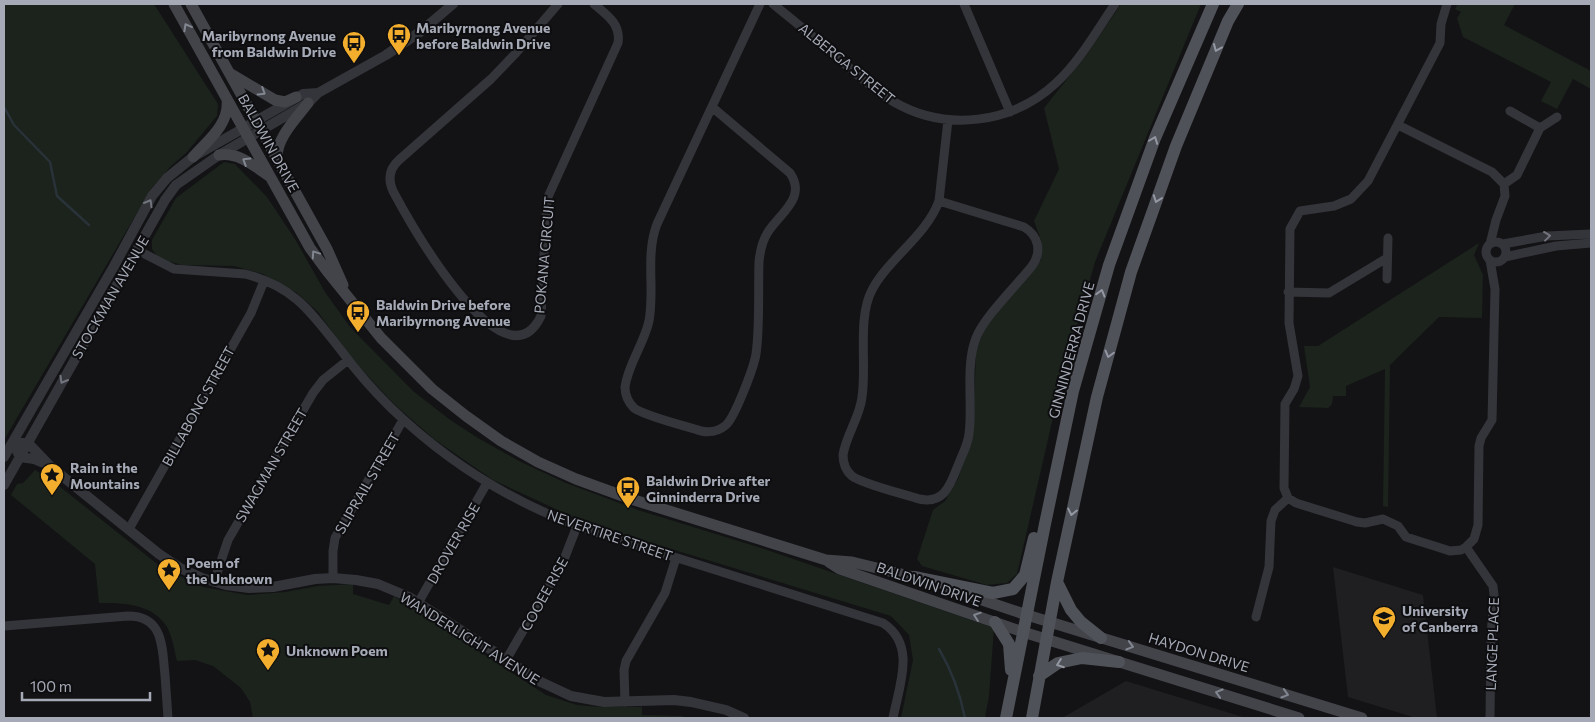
<svg xmlns="http://www.w3.org/2000/svg" width="1595" height="722" viewBox="0 0 1595 722" font-family="Commissioner,sans-serif">
<style>
.built{fill:#1f1f22}
.green{fill:#1b231c}
.lines{fill:none;stroke-linecap:round;stroke-linejoin:round}
.stream{stroke:#2a3239;stroke-width:2.5}
.minor{stroke:#34353a;stroke-width:9}
.tertiary{stroke:#34353a;stroke-width:10}
.secondary{stroke:#42444a;stroke-width:11}
.primary{stroke:#505259;stroke-width:12}
.oneway{stroke:#828690}
.oneway2{stroke:#9498a3}
.oneway3{stroke:#72757e}
.labels{text-anchor:middle;dominant-baseline:central;stroke-width:4;stroke-linejoin:round;paint-order:stroke}
.poi-label{font-size:14px;font-weight:bold;fill:#a5aab6;stroke:#0e0e10;text-anchor:start}
.street-label{font-size:14px;fill:#a5aab6;stroke:#0e0e10}
</style>
<rect width="100%" height="100%" fill="#131315"/>
<path class="built" d="M 1333,567 L 1423,595 L 1437,718 L 1416,718 L 1348,697 Z
M 1126,681 L 1246,718 L 1062,718 Z"/>
<path class="green" d="M 4,4 L 154,4 L 218,104 L 217,116 L 186,153 L 170,167 L 151,189 L 4,440 Z
M 1121,4 L 1201,4 L 1095,262 L 1061,383 L 1017,574 L 1007,583 L 987,585 L 922,566 L 917,559 L 933,510 L 945,501 L 958,479 L 973,435 L 976,350 L 984,329 L 1041,260 L 1041,240 L 1034,221 L 1059,169 L 1044,108 L 1087,54 Z
M 1458,4 L 1515,4 L 1504,25 L 1591,71 L 1591,89 L 1573,79 L 1557,109 L 1541,101 L 1551,82 L 1463,37 L 1457,18 L 1461,12 L 1455,9 Z
M 224,162 L 235,164 L 267,197 L 295,239 L 325,292 L 350,327 L 413,391 L 449,419 L 478,438 L 519,461 L 566,483 L 638,510 L 758,547 L 994,628 L 989,696 L 985,718 L 901,718 L 913,660 L 909,635 L 891,616 L 586,523 L 493,480 L 434,439 L 394,404 L 352,359 L 318,312 L 297,293 L 263,274 L 234,266 L 182,265 L 168,261 L 157,256 L 152,249 L 152,240 L 176,198 Z
M 1479,243 L 1474,255 L 1483,275 L 1482,318 L 1439,317 L 1390,365 L 1388,507 L 1383,506 L 1385,369 L 1346,386 L 1346,396 L 1333,396 L 1332,404 L 1328,408 L 1299,407 L 1310,387 L 1304,346 L 1318,346 Z
M 35,470 L 49,478 L 161,567 L 203,587 L 247,595 L 285,592 L 318,586 L 353,584 L 353,594 L 389,605 L 394,596 L 546,695 L 577,705 L 601,707 L 642,707 L 642,715 L 683,716 L 683,718 L 253,718 L 250,702 L 241,688 L 213,666 L 195,660 L 177,661 C 174,650 172,633 165,624 C 149,603 122,603 99,603 L 95,564 L 11,495 L 17,484 L 23,483 Z"/>
<g class="lines">
<path class="stream" d="M 4,107 L 14,125 L 50,162 L 57,196 L 89,225
M 939,649 C 952,671 960,693 965,718"/>
<path class="minor" d="M 558,4 L 515,54 L 491,79 L 399,160 C 389,169 388,180 393,191 C 408,219 504,393 541,316 L 547,199 L 618,43 C 621,24 607,15 594,4
M 773,4 C 798,24 822,44 846,65 C 861,78 876,92 894,102 C 946,132 1012,124 1056,83 C 1080,61 1097,30 1115,4
M 964,4 L 1010,112
M 1447,4 L 1441,24 L 1440,43 L 1368,181 L 1351,199 L 1334,206 L 1300,211 L 1290,229 L 1289,323 L 1298,376 L 1294,389 L 1285,404 L 1284,488 L 1288,498 L 1296,503 L 1357,522 L 1365,523 L 1383,519 L 1398,526 L 1406,537 L 1450,551 L 1461,550 L 1466,547 L 1474,539 L 1478,525 L 1479,446 L 1481,438 L 1492,420 L 1495,289 L 1490,260
M 712,107 L 790,173 C 807,198 780,213 768,232 C 762,241 760,251 759,262 C 758,291 760,326 756,354 C 754,367 735,417 726,425 C 719,431 710,433 701,431 C 686,426 644,416 634,408 C 628,402 625,395 625,387 C 628,364 644,344 649,321 C 655,289 645,255 657,224 L 760,4
M 1510,111 L 1540,128
M 1398,125 L 1492,172 L 1504,184 L 1505,196 L 1496,220 L 1490,244
M 1504,184 L 1517,175 L 1540,128 L 1557,117
M 939,201 C 926,236 889,258 872,290 C 857,318 867,365 862,397 C 860,417 846,435 843,455 C 843,463 846,471 852,476 C 862,484 904,494 919,499 C 946,505 951,482 959,463 C 963,453 968,444 969,434 C 973,405 965,365 976,338 C 984,317 1017,285 1032,266 C 1042,252 1039,236 1024,227 L 939,201 L 948,120
M1486 252a10 10 0 1 1 20 0a10 10 0 1 1-20 0Z
M 1503,244 L 1547,236 L 1591,234
M 137,250 L 174,269 L 245,274 C 296,287 312,314 343,353 C 357,372 373,390 390,407 C 447,462 514,504 589,530 L 883,623 C 917,645 899,686 893,718
M 1505,257 L 1556,246 L 1591,243
M 1387,279 L 1388,238
M 1288,292 L 1329,293 L 1387,258
M 129,529 L 251,313 L 264,281
M 1466,547 L 1493,586 L 1494,595 L 1491,636 L 1490,718
M 333,578 L 333,551 L 335,538 L 403,420
M 214,582 L 228,540 L 313,393 L 323,380 L 348,360
M 418,603 L 487,483
M 1256,617 L 1269,567 L 1271,521 L 1275,510 L 1288,498
M 4,626 L 128,616 C 164,616 162,648 165,675 C 166,689 167,704 168,718
M 506,660 L 563,562 L 577,526
M 625,702 L 624,670 L 626,661 L 665,593 L 676,558"/>
<path class="tertiary" d="M 12,443 L 28,443 L 51,467 L 159,554 L 180,568 L 202,578 L 226,585 L 249,588 L 273,587 L 315,579 L 333,578 L 356,580 L 378,584 L 409,597 L 541,682 L 571,696 L 604,702 L 674,700 L 691,702 L 726,710 L 744,718
M 17,451 L 20,457 L 34,459 L 48,465
M 4,457 L 113,268 L 152,196 L 167,178 L 193,157 L 303,94 L 318,93
M 4,485 L 165,200 L 176,185 L 219,155 L 308,103 L 318,93 L 386,55 L 420,32 L 453,4"/>
<path class="secondary" d="M 174,4 L 310,248 L 327,271 L 381,338 L 432,389 L 466,416 L 501,441 L 538,462 L 576,479 L 631,499 L 826,560 L 852,562 L 922,579
M 191,4 L 327,249 L 343,285
M 231,74 L 275,100 L 285,102 L 296,97
M 219,155 C 238,152 253,165 269,176
M 193,157 C 208,140 230,124 227,99
M 277,159 C 276,138 296,119 308,103
M 829,562 L 840,569 L 1023,632 L 1299,718
M 949,589 L 1027,615 L 1362,718"/>
<path class="primary" d="M 914,577 L 993,593 L 1013,589 L 1025,575 L 1034,538
M 1057,582 L 1071,610 L 1081,622 L 1101,638
M 995,622 L 1009,644 L 1011,670
M 1039,676 L 1058,663 L 1082,658 L 1119,662
M 1006,718 L 1045,524 L 1073,391 L 1109,265 L 1155,138 L 1213,4
M 1032,718 L 1057,582 L 1097,397 L 1131,272 L 1176,146 L 1228,21 L 1238,4"/>
</g>
<defs><path id="oneway-chevron" d="M-2-3.5L2.5 0L-2 3.5" fill="none" stroke-width="1.6" stroke-linecap="round" stroke-linejoin="round" transform="scale(1.25)"/></defs>
<g class="oneway">
<use href="#oneway-chevron" transform="translate(187 27) rotate(-119)"/>
<use href="#oneway-chevron" transform="translate(262 92) rotate(32)"/>
<use href="#oneway-chevron" transform="translate(246 161) rotate(-148)"/>
<use href="#oneway-chevron" transform="translate(315 254) rotate(-124)"/>
<use href="#oneway-chevron" transform="translate(977 616) rotate(-161)"/>
<use href="#oneway-chevron" transform="translate(1130 646) rotate(17)"/>
<use href="#oneway-chevron" transform="translate(1219 693) rotate(-163)"/>
<use href="#oneway-chevron" transform="translate(1285 694) rotate(17)"/>
</g>
<g class="oneway2">
<use href="#oneway-chevron" transform="translate(1217 48) rotate(113)"/>
<use href="#oneway-chevron" transform="translate(1154 140) rotate(-69)"/>
<use href="#oneway-chevron" transform="translate(1157 199) rotate(110)"/>
<use href="#oneway-chevron" transform="translate(1101 293) rotate(-74)"/>
<use href="#oneway-chevron" transform="translate(1109 354) rotate(105)"/>
<use href="#oneway-chevron" transform="translate(1072 512) rotate(102)"/>
<use href="#oneway-chevron" transform="translate(1060 664) rotate(160)"/>
</g>
<g class="oneway3">
<use href="#oneway-chevron" transform="translate(149 203) rotate(-60)"/>
<use href="#oneway-chevron" transform="translate(1547 236) rotate(-7)"/>
<use href="#oneway-chevron" transform="translate(63 380) rotate(120)"/>
</g>
<defs>
<g id="bus-pin" transform="scale(1.25)"><path d="M0 17L-7.5 6A9.5 9.5 0 1 1 7.5 6Z" fill="#f4ae2d" stroke="#0e0e10"/><path d="M-5-6H5V4H4V6H2V4H-2V6H-4V4H-5ZM-3.5-4V0h7V-4ZM-3.5 1.2v1.5H-2V1.2ZM2 1.2v1.5H3.5V1.2Z" fill="#111"/></g>
<g id="sight-pin" transform="scale(1.25)"><path d="M0 17L-7.5 6A9.5 9.5 0 1 1 7.5 6Z" fill="#f4ae2d" stroke="#0e0e10"/><path d="M0-6L1.8-2.2L6-1.7L2.9 1.2L3.7 5.4L0 3.3L-3.7 5.4L-2.9 1.2L-6-1.7L-1.8-2.2Z" fill="#111"/></g>
<g id="university-pin" transform="scale(1.25)"><path d="M0 17L-7.5 6A9.5 9.5 0 1 1 7.5 6Z" fill="#f4ae2d" stroke="#0e0e10"/><path d="M0-5L7-2L0 1L-7-2ZM-4 1L0 2.5L4 1V4Q0 6-4 4Z" fill="#111"/></g>
</defs>
<g fill-rule="evenodd">
<use href="#bus-pin" x="399" y="35"/>
<use href="#bus-pin" x="354" y="43"/>
<use href="#bus-pin" x="358" y="312"/>
<use href="#sight-pin" x="52" y="475"/>
<use href="#bus-pin" x="628" y="488"/>
<use href="#sight-pin" x="169" y="570"/>
<use href="#university-pin" x="1384" y="618"/>
<use href="#sight-pin" x="268" y="650"/>
</g>
<g class="labels">
<g class="poi-label">
<text x="416" y="27">Maribyrnong Avenue<tspan x="416" dy="16">before Baldwin Drive</tspan></text>
<text x="336" y="35" text-anchor="end">Maribyrnong Avenue<tspan x="336" dy="16">from Baldwin Drive</tspan></text>
<text x="376" y="304">Baldwin Drive before<tspan x="376" dy="16">Maribyrnong Avenue</tspan></text>
<text x="70" y="467">Rain in the<tspan x="70" dy="16">Mountains</tspan></text>
<text x="646" y="480">Baldwin Drive after<tspan x="646" dy="16">Ginninderra Drive</tspan></text>
<text x="186" y="562">Poem of<tspan x="186" dy="16">the Unknown</tspan></text>
<text x="1402" y="610">University<tspan x="1402" dy="16">of Canberra</tspan></text>
<text x="286" y="650">Unknown Poem</text>
</g>
<g class="street-label">
<text transform="translate(847 63) rotate(39)">ALBERGA STREET</text>
<text transform="translate(269 143) rotate(61)">BALDWIN DRIVE</text>
<text transform="translate(544 255) rotate(-85)">POKANA CIRCUIT</text>
<text transform="translate(110 297) rotate(-60)">STOCKMAN AVENUE</text>
<text transform="translate(1071 350) rotate(-75)">GINNINDERRA DRIVE</text>
<text transform="translate(198 406) rotate(-61)">BILLABONG STREET</text>
<text transform="translate(271 465) rotate(-60)">SWAGMAN STREET</text>
<text transform="translate(367 483) rotate(-60)">SLIPRAIL STREET</text>
<text transform="translate(610 535) rotate(19)">NEVERTIRE STREET</text>
<text transform="translate(453 543) rotate(-60)">DROVER RISE</text>
<text transform="translate(929 584) rotate(19)">BALDWIN DRIVE</text>
<text transform="translate(544 594) rotate(-61)">COOEE RISE</text>
<text transform="translate(470 638) rotate(32)">WANDERLIGHT AVENUE</text>
<text transform="translate(1492 644) rotate(-88)">LANGE PLACE</text>
<text transform="translate(1199 652) rotate(17)">HAYDON DRIVE</text>
</g>
</g>
<rect width="1595" height="722" fill="none" stroke="#a5aab6" stroke-width="10"/>
<path d="M22 692v8h128v-8" fill="none" stroke="#a5aab6" stroke-width="2.5"/>
<text x="30" y="692" font-size="15" fill="#a5aab6" stroke="#0e0e10" stroke-width="4" paint-order="stroke">100 m</text>
</svg>
